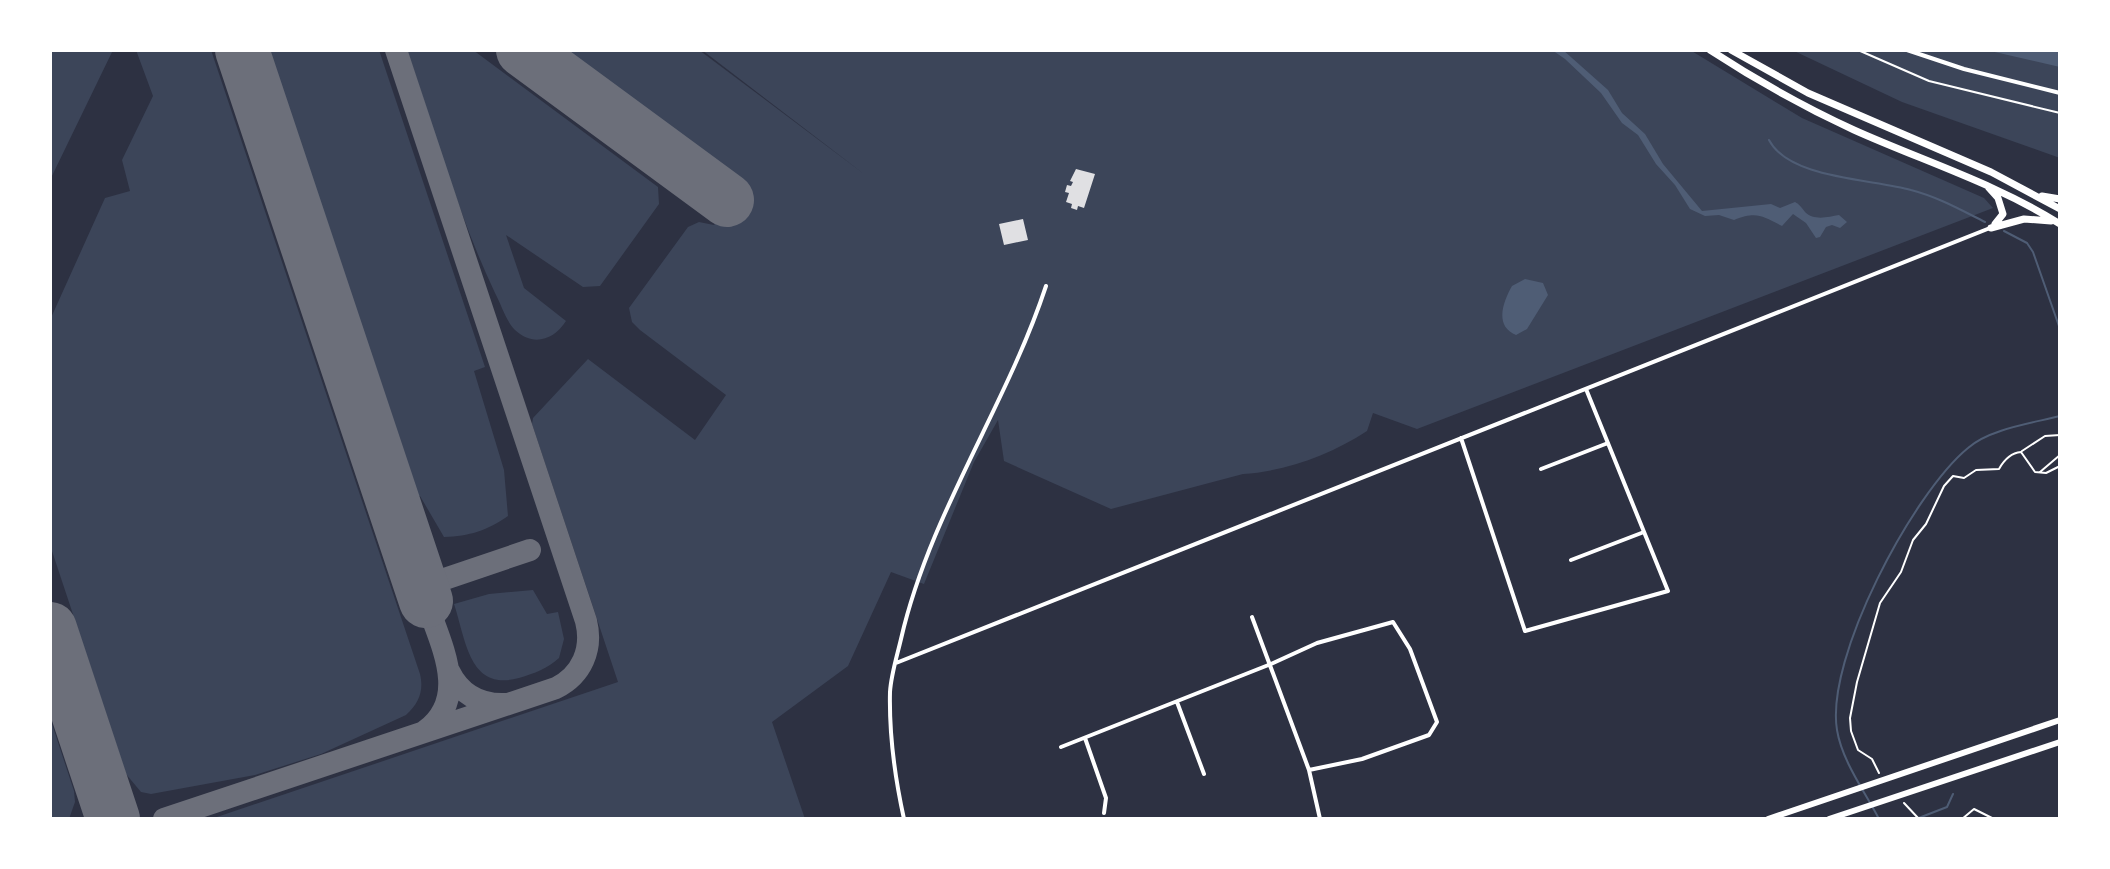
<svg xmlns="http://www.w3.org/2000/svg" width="2110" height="869" viewBox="0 0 2110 869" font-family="'Work Sans',sans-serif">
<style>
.green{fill:#3c4559}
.water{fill:#4f5d75}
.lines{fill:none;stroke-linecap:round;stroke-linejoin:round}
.stream{stroke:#4f5d75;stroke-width:2}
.taxiway{stroke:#6c6f7a;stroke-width:22}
.runway{stroke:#6c6f7a;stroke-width:54}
.building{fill:#e0e0e3}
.path{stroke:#fff;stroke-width:2}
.minor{stroke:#fff;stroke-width:4}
.primary{stroke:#fff;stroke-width:6}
.motorway{stroke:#fff;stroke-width:7}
</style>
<rect width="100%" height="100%" fill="#2d3142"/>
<path class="green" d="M 50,50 L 113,50 L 50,180 Z
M 136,50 L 211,50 L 420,674 C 424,691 419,703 406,715 L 321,754 L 255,775 L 151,794 L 141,792 L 126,774 L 50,545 L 50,320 L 105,198 L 130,191 L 122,160 L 153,96 Z
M 269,50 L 379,50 L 485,367 L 474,371 L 504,470 L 508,516 C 486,531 470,536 444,537 L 420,496 L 418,496 Z
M 407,50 L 473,50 L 658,187 L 659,204 L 600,286 L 583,287 L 506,235 L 524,288 L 566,321 C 554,340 533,347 515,330 C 506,321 501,304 495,293 C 458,215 435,131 407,50 Z
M 567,50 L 699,50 L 864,174 L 702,50 L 1690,50 L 1802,118 L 1984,198 L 1993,208 L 1417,429 L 1373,413 L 1367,431 C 1330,455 1287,471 1243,474 L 1111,509 L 1004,461 L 998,420 L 974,462 L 924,584 L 891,572 L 848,666 L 772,722 L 805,819 L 211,819 L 618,682 L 532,424 L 533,418 L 588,359 L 695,440 L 726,395 L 640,330 L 632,322 L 629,308 L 688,227 L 699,222 L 714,225 L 745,182 Z
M 1792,50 L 2060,50 L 2060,158 L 1902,102 Z
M 533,590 L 547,614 L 558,612 L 564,639 L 559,658 C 547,669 535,673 519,678 C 469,692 466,640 454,604 L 489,594 Z
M 50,718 L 74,791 L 75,802 L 69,819 L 50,819 Z"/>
<path class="water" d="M 1552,50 L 1563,50 L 1608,90 L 1622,113 L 1645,134 L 1663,164 L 1702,211 L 1771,204 L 1780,208 L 1795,202 C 1799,204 1802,208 1805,212 C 1814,221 1828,217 1839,215 L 1847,222 L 1840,228 L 1832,225 L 1826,227 L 1820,237 L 1816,238 L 1806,223 L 1793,214 L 1782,226 C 1762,216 1757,211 1734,220 L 1719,215 L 1705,216 L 1690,209 L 1675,185 L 1656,164 L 1638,135 L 1622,123 L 1601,93 L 1565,59 Z
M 1986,50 L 2060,50 L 2060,67 Z
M 1525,279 L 1543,283 L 1548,295 L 1527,329 L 1516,335 C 1494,326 1503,302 1512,286 Z"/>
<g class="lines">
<path class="stream" d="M 1769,140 C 1789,179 1873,179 1911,190 C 1938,197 1961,210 1985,222
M 2004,231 L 2027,243 L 2033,252 L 2060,329
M 1879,819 C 1865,792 1842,761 1837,730 C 1825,658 1913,493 1968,448 C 1989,429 2033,423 2060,416
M 1916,819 L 1947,807 L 1953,794"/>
<path class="taxiway" d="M 421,587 L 530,550
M 449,671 C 460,694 480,705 505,704
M 425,731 C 471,698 440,643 426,601
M 164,819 L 556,688 C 582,675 593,649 586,621 L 396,50"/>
<path class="runway" d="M 242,50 L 426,601
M 523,50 L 727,200
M 50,629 L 113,819"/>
</g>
<path class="building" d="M 1076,169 L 1095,174 L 1084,208 L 1078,206 L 1077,210 L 1071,208 L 1072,204 L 1066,202 L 1069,193 L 1065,192 L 1067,185 L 1071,186 L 1073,182 L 1070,181 Z
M 1023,219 L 1028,240 L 1004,245 L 999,224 Z"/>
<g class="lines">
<path class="path" d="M 1858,50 L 1929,81 L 2060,113
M 2022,451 L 2045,436 L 2060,435
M 2040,472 L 2060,455
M 1879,773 L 1872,759 L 1858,750 L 1851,731 L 1850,718 L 1857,682 L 1880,603 L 1901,572 L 1913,540 L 1926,524 L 1944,486 L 1953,476 L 1964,478 L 1976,470 L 1999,469 C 2004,460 2010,453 2021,452 L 2035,472 L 2046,473 L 2060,466
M 1904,803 L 1919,819
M 1962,819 L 1974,809 L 1994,819"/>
<path class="minor" d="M 1907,50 L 1964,69 L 2060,93
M 1461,438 L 1525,631 L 1668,591 L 1586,389
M 1541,469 L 1608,443
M 1571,560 L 1644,532
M 1252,617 L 1309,770 L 1320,819
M 896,663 L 1990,228
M 1177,702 L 1204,774
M 1085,738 L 1106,798 L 1104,813
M 1061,747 L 1271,664 L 1317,643 L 1393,622 L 1410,649 L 1437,722 L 1429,735 L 1362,759 L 1309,770
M 904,819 C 895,778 889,734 890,692 C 891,675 897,656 901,639 C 930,513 1006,407 1046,286"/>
<path class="primary" d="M 1768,819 L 2060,720
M 1829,819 L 2060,742"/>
<path class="motorway" d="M 1710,50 C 1756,80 1804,107 1854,130 C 1923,161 1995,183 2060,224
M 1731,50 L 1808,93 L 1991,172 L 2060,209
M 1989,188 L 1998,198 L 2003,214 L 1995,224
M 2042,196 L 2060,199
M 1991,228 L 2024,219 L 2051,221"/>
</g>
<rect width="2110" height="869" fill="none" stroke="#ffffff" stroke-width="104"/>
</svg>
